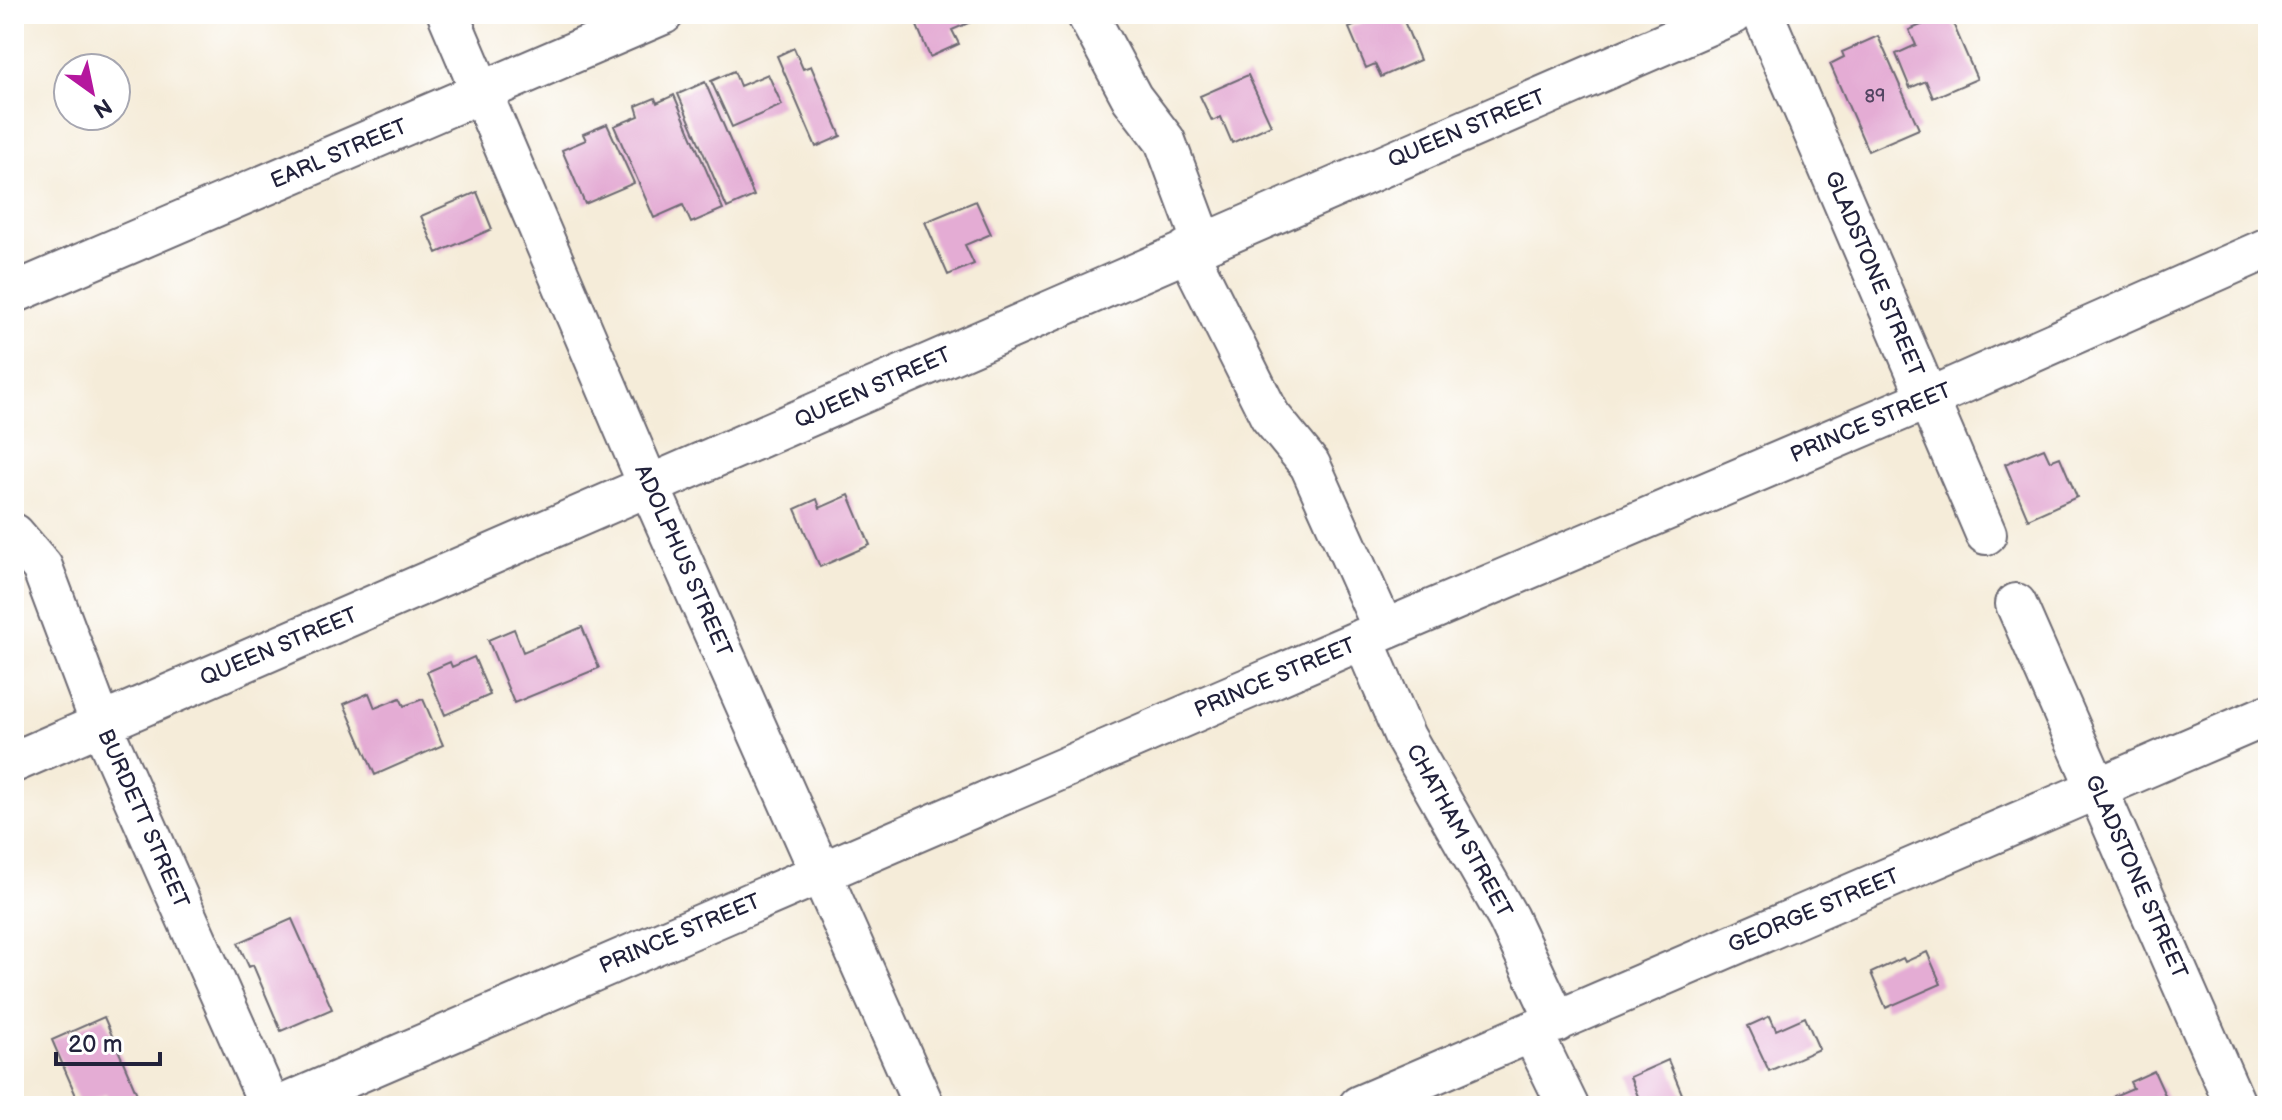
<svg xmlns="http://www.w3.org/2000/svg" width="2282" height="1120" viewBox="0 0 2282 1120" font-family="'Balsamiq Sans',sans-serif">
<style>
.building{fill:#e4acd4}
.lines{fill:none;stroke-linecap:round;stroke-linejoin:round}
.minor-casing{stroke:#6c6972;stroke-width:44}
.minor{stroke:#fff;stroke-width:40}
.labels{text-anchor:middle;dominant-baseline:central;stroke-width:6;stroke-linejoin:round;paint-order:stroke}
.number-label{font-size:18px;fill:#524461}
.street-label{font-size:22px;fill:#22223b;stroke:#fff}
</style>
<rect width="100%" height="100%" fill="#fff"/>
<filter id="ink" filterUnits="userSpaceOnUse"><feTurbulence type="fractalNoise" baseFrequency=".0125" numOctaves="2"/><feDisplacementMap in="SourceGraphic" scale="16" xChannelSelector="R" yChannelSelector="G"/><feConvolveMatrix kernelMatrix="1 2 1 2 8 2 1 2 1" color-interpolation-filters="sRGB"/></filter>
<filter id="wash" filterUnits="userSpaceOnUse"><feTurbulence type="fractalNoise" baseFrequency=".006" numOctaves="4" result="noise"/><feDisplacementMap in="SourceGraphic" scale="32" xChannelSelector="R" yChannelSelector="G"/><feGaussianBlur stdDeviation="1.8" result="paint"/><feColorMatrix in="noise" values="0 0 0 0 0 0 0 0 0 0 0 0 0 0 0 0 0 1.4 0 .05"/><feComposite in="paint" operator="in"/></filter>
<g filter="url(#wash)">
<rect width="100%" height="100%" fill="#f5ecd9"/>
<g id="blocks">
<path class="building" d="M 912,14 L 978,14 L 980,18 L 952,30 L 959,44 L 930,57 Z
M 1381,14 L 1401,14 L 1420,60 L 1381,77 L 1375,64 L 1366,68 L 1349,28 Z
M 1930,14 L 1949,14 L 1977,79 L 1933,98 L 1926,81 L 1910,88 L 1896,54 L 1916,45 L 1909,30 L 1926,23 L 1923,17 Z
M 1878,36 L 1919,129 L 1868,151 L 1830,64 L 1844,57 L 1842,52 Z
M 794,48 L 803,69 L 811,66 L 841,136 L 816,147 L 777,56 Z
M 734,71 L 740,86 L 768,74 L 782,105 L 732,127 L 711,81 Z
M 1248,75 L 1271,125 L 1232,143 L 1221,117 L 1212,121 L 1200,96 Z
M 705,82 L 754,196 L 727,208 L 678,94 Z
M 674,95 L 723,209 L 691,223 L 683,205 L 654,218 L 614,126 L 639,116 L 636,106 L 655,98 L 657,103 Z
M 607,124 L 634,183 L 585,204 L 562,150 L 586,140 L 583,134 Z
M 477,192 L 492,229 L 437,253 L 421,216 Z
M 976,201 L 991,234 L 965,245 L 974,264 L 948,275 L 925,222 Z
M 2044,448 L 2050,461 L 2060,457 L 2077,497 L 2028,519 L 2005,464 Z
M 849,495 L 870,545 L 820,567 L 795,509 L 817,499 L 820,508 Z
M 582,627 L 599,668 L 514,703 L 488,640 L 514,629 L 523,652 Z
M 474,657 L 490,695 L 445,715 L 427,672 L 450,662 L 452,667 Z
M 369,693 L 375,708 L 400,698 L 404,706 L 423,699 L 443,745 L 375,775 L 344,704 Z
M 292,919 L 332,1009 L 281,1031 L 253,965 L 249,967 L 238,943 Z
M 1927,952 L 1941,984 L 1886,1008 L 1871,973 L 1903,958 L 1905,962 Z
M 1770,1016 L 1776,1030 L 1805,1017 L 1819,1049 L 1769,1071 L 1748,1026 Z
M 104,1017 L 137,1094 L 110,1105 L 106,1094 L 80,1105 L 52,1040 Z
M 1668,1060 L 1687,1106 L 1642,1106 L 1630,1077 Z
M 2154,1071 L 2170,1106 L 2119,1106 L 2114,1096 L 2133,1088 L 2130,1082 Z"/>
</g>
</g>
<g filter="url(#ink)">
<use href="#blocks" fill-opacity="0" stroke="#6c6972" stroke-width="2"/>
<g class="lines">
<g class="minor-casing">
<path id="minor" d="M 448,14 L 649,486 L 924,1106
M 1087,14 L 1132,98 L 1165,141 L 1203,243
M 1763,14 L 1986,534
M 1187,250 L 1270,416 L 1310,465 L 1384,630
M 14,293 L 663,14
M 14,534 L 42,567 L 101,724 L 270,1106
M 2016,604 L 2236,1106
M 1363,639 L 1405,737 L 1508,918 L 1557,1022
M 14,762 L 1733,14
M 1532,1032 L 1568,1106
M 281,1106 L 1363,639 L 1927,399 L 2268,248
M 1359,1106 L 2268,715"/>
</g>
<use href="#minor" class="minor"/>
</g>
</g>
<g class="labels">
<g class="number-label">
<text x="1875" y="96">89</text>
</g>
<g class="street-label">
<text transform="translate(1467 129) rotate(-23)">QUEEN STREET</text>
<text transform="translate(339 154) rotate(-23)">EARL STREET</text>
<text transform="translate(1874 274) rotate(67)">GLADSTONE STREET</text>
<text transform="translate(873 388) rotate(-24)">QUEEN STREET</text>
<text transform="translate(1871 423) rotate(-23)">PRINCE STREET</text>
<text transform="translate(683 561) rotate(66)">ADOLPHUS STREET</text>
<text transform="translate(279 647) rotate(-23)">QUEEN STREET</text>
<text transform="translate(1275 678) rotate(-23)">PRINCE STREET</text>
<text transform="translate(143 819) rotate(66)">BURDETT STREET</text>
<text transform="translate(1459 831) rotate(61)">CHATHAM STREET</text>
<text transform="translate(2136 877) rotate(66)">GLADSTONE STREET</text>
<text transform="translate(1814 911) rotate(-23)">GEORGE STREET</text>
<text transform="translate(680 934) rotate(-23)">PRINCE STREET</text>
</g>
</g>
<rect width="2282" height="1120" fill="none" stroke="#fff" stroke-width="48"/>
<g transform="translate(92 92) rotate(147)"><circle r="38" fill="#ffffff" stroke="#a7a7b1" stroke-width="2"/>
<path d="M0-6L14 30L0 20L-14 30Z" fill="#b5179e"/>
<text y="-12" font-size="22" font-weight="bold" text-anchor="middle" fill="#22223b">N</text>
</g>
<path d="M56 1052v12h104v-12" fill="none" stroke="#22223b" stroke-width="4"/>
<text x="68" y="1052" font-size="24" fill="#22223b" stroke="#ffffff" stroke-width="6" paint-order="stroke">20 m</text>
</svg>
